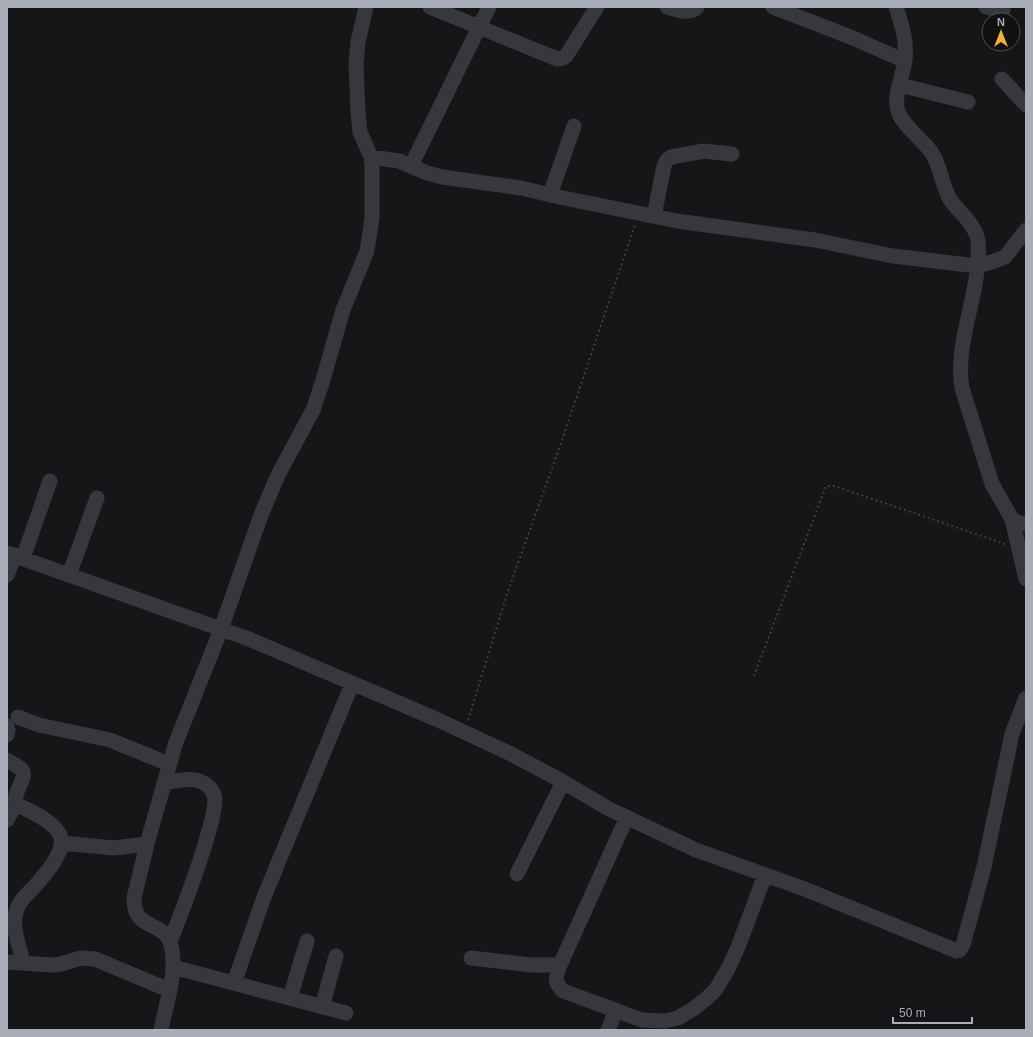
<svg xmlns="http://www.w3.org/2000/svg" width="1033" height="1037" viewBox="0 0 1033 1037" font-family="Arial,sans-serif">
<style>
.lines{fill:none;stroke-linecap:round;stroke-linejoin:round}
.path{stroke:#3d3f44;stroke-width:2;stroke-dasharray:2 3;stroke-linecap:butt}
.minor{stroke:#37383d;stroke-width:15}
</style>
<rect width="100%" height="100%" fill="#161618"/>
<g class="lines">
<path class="path" d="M 754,676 L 826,486 L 834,486 L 1005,544
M 468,720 L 508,591 L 559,449 L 635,225"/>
<path class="minor" d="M 430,7 L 557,59 L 563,58 L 566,56 L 597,7
M 667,7 C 676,10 691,15 697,7
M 773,7 L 853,38 L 905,61
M 896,7 C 902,26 907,40 905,60 C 903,75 893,97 898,111 C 902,125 923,140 932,153 C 941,167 942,187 951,201 C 960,213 976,225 978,241 C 982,291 954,340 962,388 L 992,484 L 1012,519 L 1019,523 L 1026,524
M 986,7 L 1003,10
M 1002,79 L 1026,105
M 900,85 L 968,102
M 371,157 L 399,161 L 427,173 L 442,177 L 521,188 L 564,198 L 677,221 L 815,240 L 893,256 L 977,266 L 992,262 L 1005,257 L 1026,230
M 411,166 L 489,7
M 550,195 L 574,126
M 654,216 L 664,166 L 667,160 L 671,157 L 704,151 L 732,154
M 1012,519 L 1026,579
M 7,553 L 249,639 L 436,719 L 509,753 L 560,780 L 609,809 L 696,850 L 802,888 L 957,951 L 960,950 L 963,945 L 984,867 L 1012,734 L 1026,698
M 23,558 L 50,481
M 7,575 L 15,555
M 69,575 L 97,498
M 18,717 L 39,725 L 110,740 L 169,764
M 7,726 L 8,730 L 7,735
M 7,760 C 11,763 17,765 21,769 C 30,777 10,793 17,805 C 31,811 66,826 61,846 C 58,860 45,874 36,885 C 29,892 20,900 17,909 C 10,926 20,946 23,963
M 164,783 C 177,781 196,775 208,786 C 212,789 214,794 215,799 C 215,813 210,827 206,841 C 196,875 183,909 170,942
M 7,820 L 16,803
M 62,843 L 114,848 L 147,844
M 517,874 L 563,782
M 471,958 L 531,965 L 560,965 L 627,817
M 7,962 L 52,965 L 61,964 L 81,958 L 95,959 L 169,990
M 560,965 C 556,976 553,981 563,991 L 642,1020 L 665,1021 L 678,1018 L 693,1009 L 706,999 L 716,989 L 728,969 L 738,947 L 765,875
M 173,967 L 346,1013
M 234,983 L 264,897 L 352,684
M 290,998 L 307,941
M 322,1007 L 336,956
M 161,1030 C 166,1003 179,970 170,942 C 162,920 133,931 134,898 L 147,844 L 175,745 L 221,629 L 261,515 L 278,475 L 313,410 L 323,380 L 343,310 L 367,251 L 372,218 L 372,166 L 371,157 L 360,132 L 358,112 L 356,64 L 358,42 L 366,7
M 608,1030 L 616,1010"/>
</g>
<rect width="1033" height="1037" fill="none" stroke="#a8adb8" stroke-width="16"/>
<g transform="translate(1001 32)"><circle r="19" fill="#111113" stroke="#4d4f55"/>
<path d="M0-3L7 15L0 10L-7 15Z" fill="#f2b134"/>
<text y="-6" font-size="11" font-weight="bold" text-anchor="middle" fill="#a8adb8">N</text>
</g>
<path d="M893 1017v6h79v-6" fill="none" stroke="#a8adb8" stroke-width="2"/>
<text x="899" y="1017" font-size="12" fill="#a8adb8" stroke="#111113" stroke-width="3" paint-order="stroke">50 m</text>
</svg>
